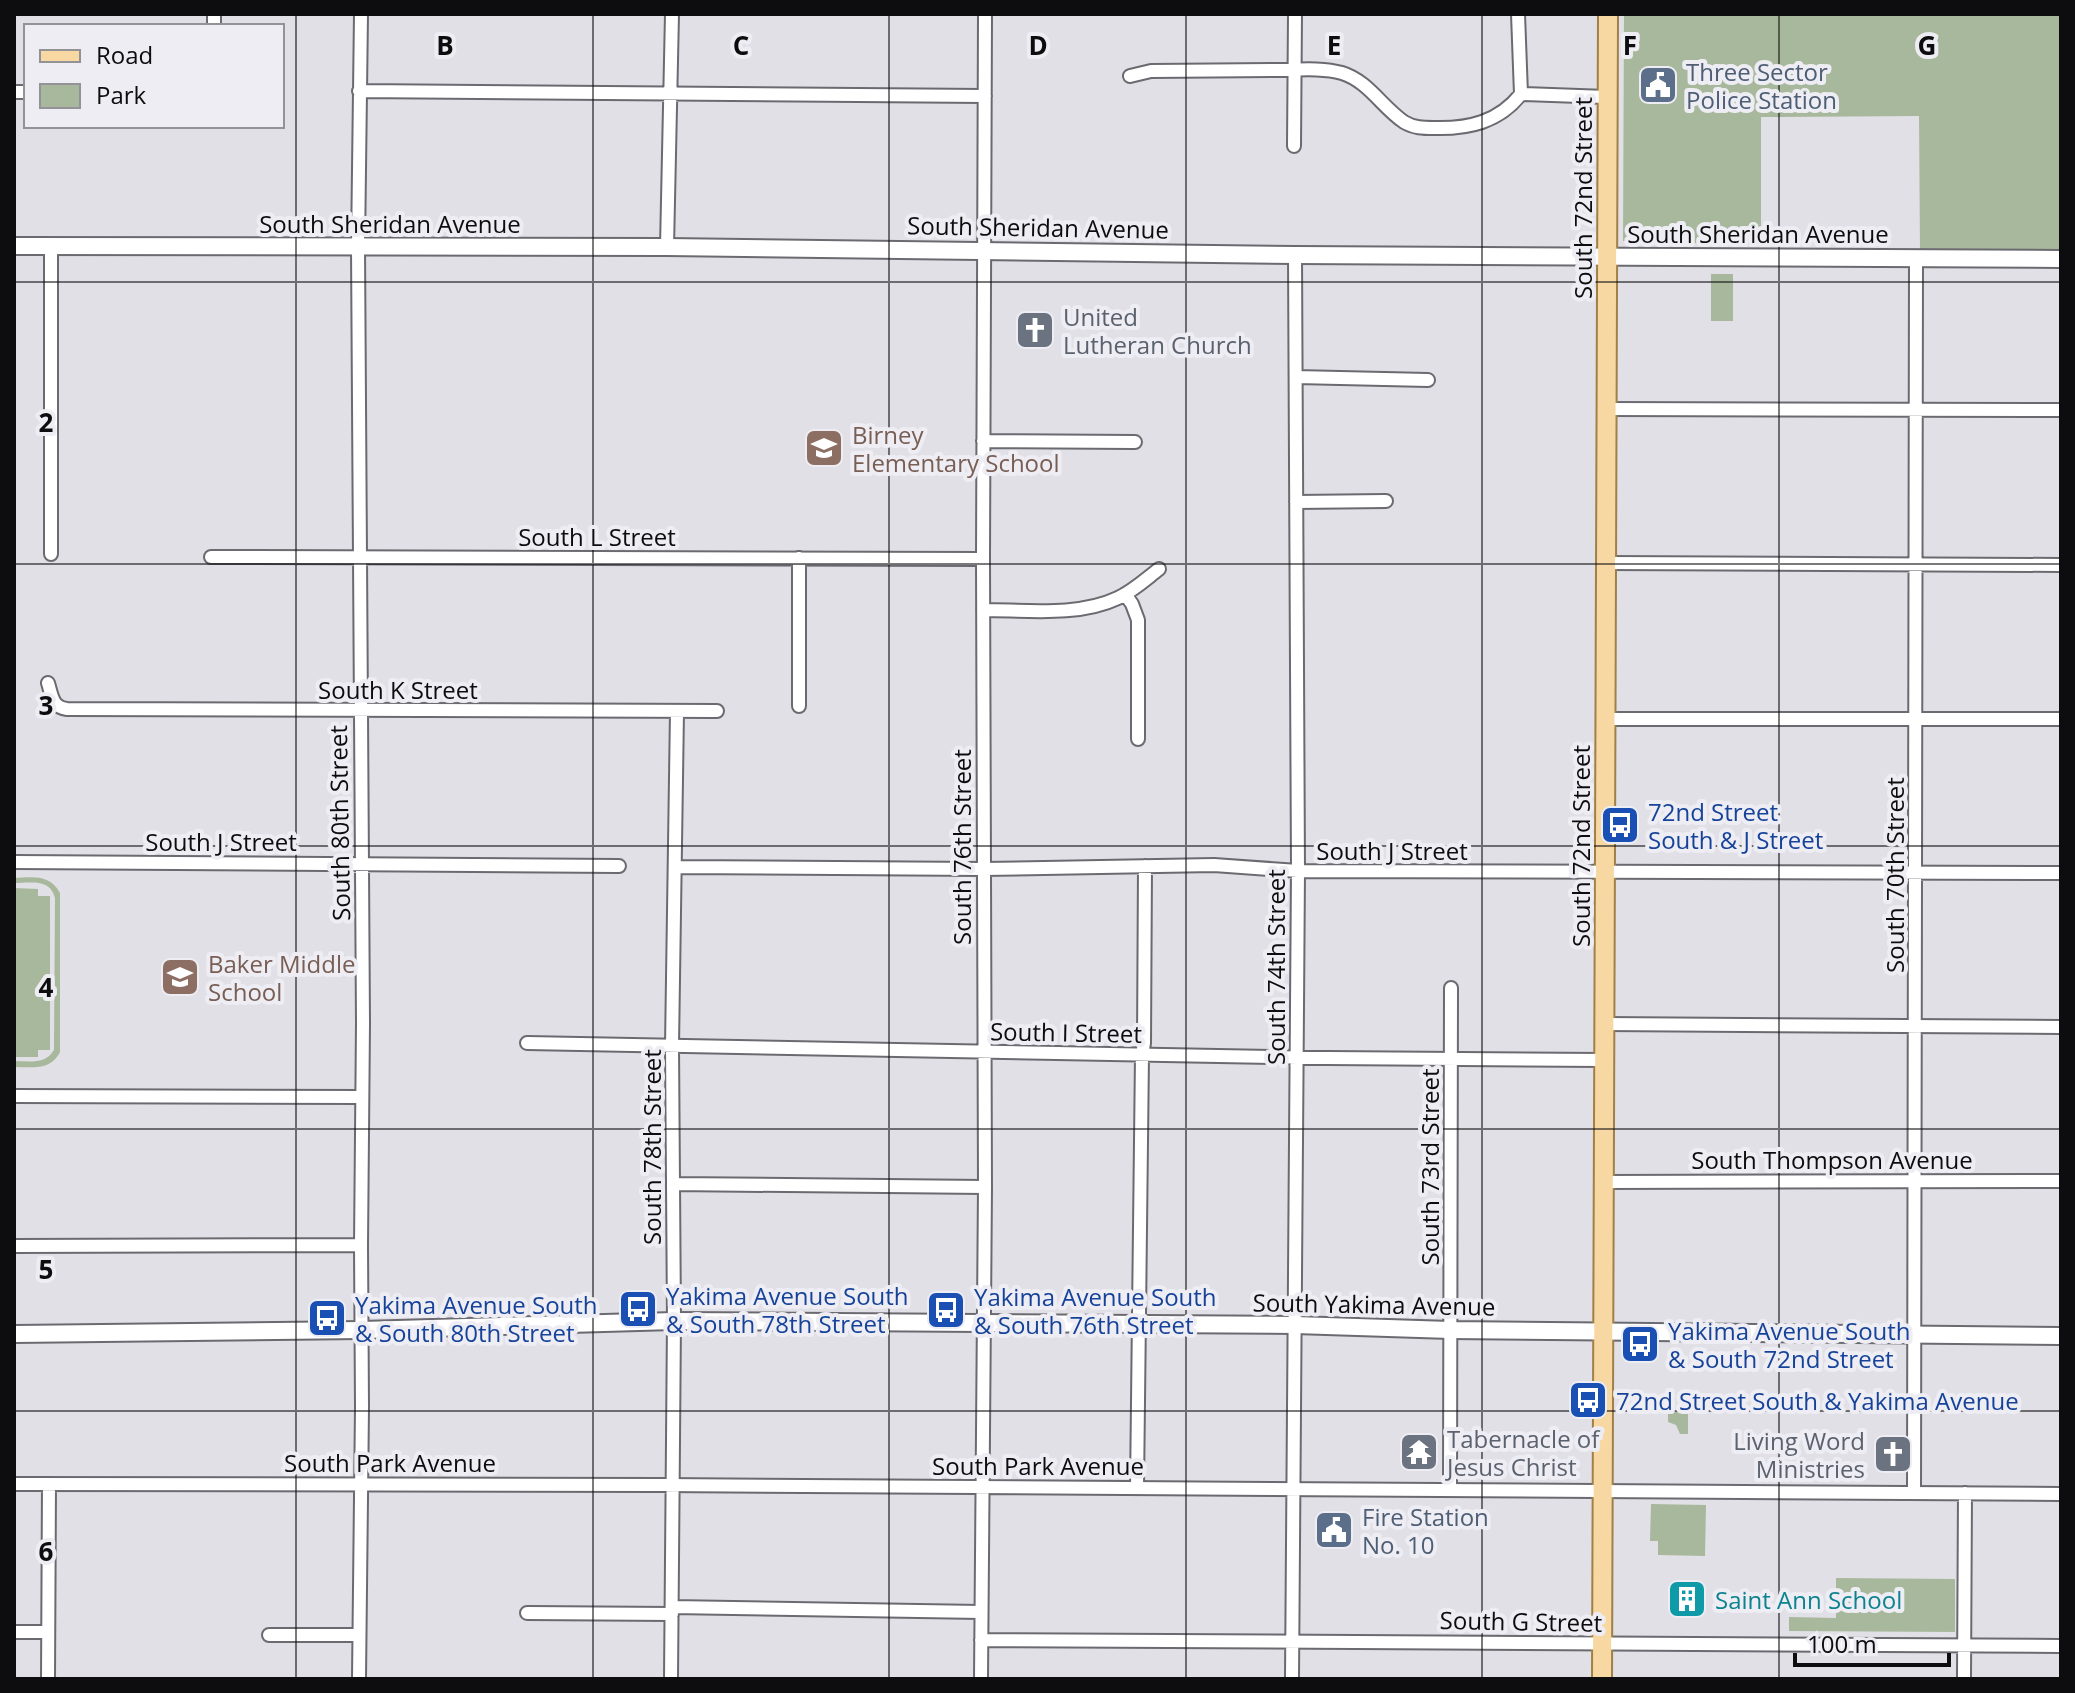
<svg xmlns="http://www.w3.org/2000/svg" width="2075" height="1693" viewBox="0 0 2075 1693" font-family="'Open Sans',sans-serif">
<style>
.green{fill:#a8b89c}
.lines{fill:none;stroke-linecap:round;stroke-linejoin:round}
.street-casing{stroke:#6b6a70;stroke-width:16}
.secondary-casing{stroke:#6b6a70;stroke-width:20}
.primary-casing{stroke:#a18047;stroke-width:22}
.street{stroke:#fff;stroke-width:12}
.secondary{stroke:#fff;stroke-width:16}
.primary{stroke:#f7d8a3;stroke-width:18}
.grid{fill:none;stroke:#0d0c0e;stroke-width:2;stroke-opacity:0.55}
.labels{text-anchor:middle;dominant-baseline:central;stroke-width:8;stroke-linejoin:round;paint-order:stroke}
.service-label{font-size:24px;fill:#4e5e75;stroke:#ededf3;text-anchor:start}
.street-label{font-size:24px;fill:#0d0c0e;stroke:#ededf3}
.worship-label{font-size:24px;fill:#5b616d;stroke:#ededf3;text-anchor:start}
.education-label{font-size:24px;fill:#785e54;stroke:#ededf3;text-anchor:start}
.transit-label{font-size:24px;fill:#164399;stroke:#ededf3;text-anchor:start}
.culture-label{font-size:24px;fill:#0d838f;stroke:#ededf3;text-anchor:start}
.grid-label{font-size:26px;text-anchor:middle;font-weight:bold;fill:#0d0c0e;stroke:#ededf3;stroke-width:8;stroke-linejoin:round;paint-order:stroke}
</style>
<rect width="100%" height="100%" fill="#e0e0e6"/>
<path class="green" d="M 1624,14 L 2061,14 L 2061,250 L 1920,250 L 1919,116 L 1761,117 L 1761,245 L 1623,241 Z
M 1711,274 L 1733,274 L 1733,321 L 1711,321 Z
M 14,878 C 33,877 50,874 60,893 L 60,1052 C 50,1071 33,1067 14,1067 L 14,1061 C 29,1061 45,1065 54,1050 L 55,898 C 50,878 31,883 14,883 Z
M 14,888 L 38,889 L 38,896 L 50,896 L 50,1050 L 38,1050 L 38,1057 L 14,1057 Z
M 1668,1411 L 1688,1412 L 1688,1434 L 1680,1434 L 1676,1425 L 1668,1422 Z
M 1651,1504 L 1706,1505 L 1705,1556 L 1658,1555 L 1658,1541 L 1650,1541 Z
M 1836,1578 L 1955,1579 L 1955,1632 L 1789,1631 L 1789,1617 L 1836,1618 Z"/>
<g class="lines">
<g class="street-casing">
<path id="street" d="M 1518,14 L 1521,94
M 214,26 L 214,14
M 1130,76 L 1151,71 C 1192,71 1233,70 1274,70 C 1295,70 1321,67 1342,73 C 1368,81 1382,107 1404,122 C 1414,128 1423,128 1434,128 C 1469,129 1499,122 1521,94
M 359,91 L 985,96
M 14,92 L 26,92
M 1521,94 L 1607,97
M 1294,146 L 1295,14
M 51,246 L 51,554
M 667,247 L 672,14
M 1296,377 L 1428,380
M 1606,409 L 2061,410
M 983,441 L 1135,442
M 1296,502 L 1386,501
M 211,557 L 983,559
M 1606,563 L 2061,565
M 1125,594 L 1132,604 L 1138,620 L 1138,739
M 983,610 C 1026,610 1078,617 1118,598 C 1133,591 1146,579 1159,569
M 48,683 C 52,696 52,707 67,709 L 717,711
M 799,706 L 799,558
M 1605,719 L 2061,719
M 14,862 L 619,866
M 675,867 L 983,869 L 1214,865 L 1298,871 L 2061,873
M 1604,1024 L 2061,1027
M 527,1043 L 1327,1058 L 1604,1060
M 14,1096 L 362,1097
M 1603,1182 L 2061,1181
M 673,1184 L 985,1187
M 14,1246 L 361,1245
M 14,1484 L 662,1485 L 2061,1494
M 1137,1488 L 1142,1055 L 1144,1043 L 1145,866
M 1450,1490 L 1451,988
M 1914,1493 L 1916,258
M 672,1607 L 981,1612
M 527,1613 L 672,1614
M 14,1632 L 48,1632
M 269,1635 L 359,1635
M 981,1640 L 2061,1646
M 48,1679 L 49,1484
M 359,1679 L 362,1407 L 361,1245 L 363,1023 L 358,247 L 361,14
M 671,1679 L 674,1321 L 672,1046 L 677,711
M 981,1679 L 985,1187 L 983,559 L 985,14
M 1292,1679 L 1298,871 L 1295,255
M 1964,1679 L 1965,1493"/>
</g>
<g class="secondary-casing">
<path id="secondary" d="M 14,246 L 667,247 L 1295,255 L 2061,259
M 14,1334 L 362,1330 L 674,1321 L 1295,1325 L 1450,1330 L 2061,1336"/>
</g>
<g class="primary-casing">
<path id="primary" d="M 1602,1679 L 1608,14"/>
</g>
<use href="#street" class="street"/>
<use href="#secondary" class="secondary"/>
<use href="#primary" class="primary"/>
</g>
<path class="grid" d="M 296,14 L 296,1679M 593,14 L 593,1679M 889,14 L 889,1679M 1186,14 L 1186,1679M 1482,14 L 1482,1679M 1779,14 L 1779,1679M 14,282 L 2061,282M 14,564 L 2061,564M 14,846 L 2061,846M 14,1129 L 2061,1129M 14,1411 L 2061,1411"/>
<defs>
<g id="civic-square" transform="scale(2)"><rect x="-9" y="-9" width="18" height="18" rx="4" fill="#5c6f8a" stroke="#ededf3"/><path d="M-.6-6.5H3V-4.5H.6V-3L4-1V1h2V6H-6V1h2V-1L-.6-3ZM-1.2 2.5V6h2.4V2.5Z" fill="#fff"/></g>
<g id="church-square" transform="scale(2)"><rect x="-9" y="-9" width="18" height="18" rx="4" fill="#6b7280" stroke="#ededf3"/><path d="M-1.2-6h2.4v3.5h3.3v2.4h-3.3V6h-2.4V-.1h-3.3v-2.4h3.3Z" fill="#fff"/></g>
<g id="school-square" transform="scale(2)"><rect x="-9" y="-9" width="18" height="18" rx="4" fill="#8d6e63" stroke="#ededf3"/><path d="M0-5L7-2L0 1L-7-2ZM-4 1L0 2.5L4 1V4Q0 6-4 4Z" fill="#fff"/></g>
<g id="bus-square" transform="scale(2)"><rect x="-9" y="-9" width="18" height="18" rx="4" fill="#1a4fb4" stroke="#ededf3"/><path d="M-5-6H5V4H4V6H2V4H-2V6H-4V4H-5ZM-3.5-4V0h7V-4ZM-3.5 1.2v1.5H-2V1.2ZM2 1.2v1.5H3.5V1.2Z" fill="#fff"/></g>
<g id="temple-square" transform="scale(2)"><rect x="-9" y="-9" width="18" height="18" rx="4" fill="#6b7280" stroke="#ededf3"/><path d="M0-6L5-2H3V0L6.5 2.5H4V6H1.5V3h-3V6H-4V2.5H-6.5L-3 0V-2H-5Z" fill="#fff"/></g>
<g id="building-square" transform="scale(2)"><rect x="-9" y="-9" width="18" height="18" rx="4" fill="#0f9aa8" stroke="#ededf3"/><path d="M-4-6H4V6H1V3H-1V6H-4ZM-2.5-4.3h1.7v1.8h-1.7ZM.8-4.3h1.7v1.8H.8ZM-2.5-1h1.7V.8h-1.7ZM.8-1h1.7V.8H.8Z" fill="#fff"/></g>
</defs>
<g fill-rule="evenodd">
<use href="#civic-square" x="1658" y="85"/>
<use href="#church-square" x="1035" y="330"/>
<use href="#school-square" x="824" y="448"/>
<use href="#bus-square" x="1620" y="825"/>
<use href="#school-square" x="180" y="977"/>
<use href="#bus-square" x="638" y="1309"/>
<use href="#bus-square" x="946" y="1310"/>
<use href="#bus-square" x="327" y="1318"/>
<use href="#bus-square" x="1640" y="1344"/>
<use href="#bus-square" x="1588" y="1400"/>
<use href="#temple-square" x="1419" y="1452"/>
<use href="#church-square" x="1893" y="1454"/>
<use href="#civic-square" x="1334" y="1530"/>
<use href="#building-square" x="1687" y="1599"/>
</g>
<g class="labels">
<g class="service-label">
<text x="1686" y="71">Three Sector<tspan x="1686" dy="28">Police Station</tspan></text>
<text x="1362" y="1516">Fire Station<tspan x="1362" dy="28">No. 10</tspan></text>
</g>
<g class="street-label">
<text transform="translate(1582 198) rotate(-90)">South 72nd Street</text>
<text x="390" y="223">South Sheridan Avenue</text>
<text transform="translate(1038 227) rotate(1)">South Sheridan Avenue</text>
<text x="1758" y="233">South Sheridan Avenue</text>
<text x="597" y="536">South L Street</text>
<text x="398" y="689">South K Street</text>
<text transform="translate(339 823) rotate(-91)">South 80th Street</text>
<text x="221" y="841">South J Street</text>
<text transform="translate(1580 846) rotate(-90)">South 72nd Street</text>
<text transform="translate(961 847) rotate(-90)">South 76th Street</text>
<text x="1392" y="850">South J Street</text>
<text transform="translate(1894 875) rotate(-90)">South 70th Street</text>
<text transform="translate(1275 967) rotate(-90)">South 74th Street</text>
<text transform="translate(1066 1032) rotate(1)">South I Street</text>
<text transform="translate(651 1147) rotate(-90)">South 78th Street</text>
<text x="1832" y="1159">South Thompson Avenue</text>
<text transform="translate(1429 1167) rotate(-90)">South 73rd Street</text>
<text transform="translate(1374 1304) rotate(1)">South Yakima Avenue</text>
<text x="390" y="1462">South Park Avenue</text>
<text x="1038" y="1465">South Park Avenue</text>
<text transform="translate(1521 1621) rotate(1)">South G Street</text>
</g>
<g class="worship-label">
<text x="1063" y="316">United<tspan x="1063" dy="28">Lutheran Church</tspan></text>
<text x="1447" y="1438">Tabernacle of<tspan x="1447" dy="28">Jesus Christ</tspan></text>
<text x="1865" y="1440" text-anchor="end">Living Word<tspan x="1865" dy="28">Ministries</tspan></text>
</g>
<g class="education-label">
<text x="852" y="434">Birney<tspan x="852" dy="28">Elementary School</tspan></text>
<text x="208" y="963">Baker Middle<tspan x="208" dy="28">School</tspan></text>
</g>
<g class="transit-label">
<text x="1648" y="811">72nd Street<tspan x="1648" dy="28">South &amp; J Street</tspan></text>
<text x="666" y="1295">Yakima Avenue South<tspan x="666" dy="28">&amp; South 78th Street</tspan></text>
<text x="974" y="1296">Yakima Avenue South<tspan x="974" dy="28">&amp; South 76th Street</tspan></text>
<text x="355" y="1304">Yakima Avenue South<tspan x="355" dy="28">&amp; South 80th Street</tspan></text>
<text x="1668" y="1330">Yakima Avenue South<tspan x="1668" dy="28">&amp; South 72nd Street</tspan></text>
<text x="1616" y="1400">72nd Street South &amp; Yakima Avenue</text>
</g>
<g class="culture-label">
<text x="1715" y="1599">Saint Ann School</text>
</g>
</g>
<g class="grid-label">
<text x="445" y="55">B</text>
<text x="741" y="55">C</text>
<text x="1038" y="55">D</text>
<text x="1334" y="55">E</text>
<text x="1630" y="55">F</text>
<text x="1927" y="55">G</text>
<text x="46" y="432">2</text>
<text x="46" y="715">3</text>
<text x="46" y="997">4</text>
<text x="46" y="1279">5</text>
<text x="46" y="1561">6</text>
</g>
<rect width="2075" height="1693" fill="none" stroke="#0d0c0e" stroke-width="32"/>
<rect x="24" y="24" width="260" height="104" fill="#ededf3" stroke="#939397" stroke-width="2"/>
<rect x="40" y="50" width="40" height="12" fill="#f7d8a3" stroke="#939397" stroke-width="2"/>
<text x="96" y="64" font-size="24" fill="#0d0c0e">Road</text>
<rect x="40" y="84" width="40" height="24" fill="#a8b89c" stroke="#939397" stroke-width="2"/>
<text x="96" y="104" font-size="24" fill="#0d0c0e">Park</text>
<path d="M1795 1653v12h154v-12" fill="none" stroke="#0d0c0e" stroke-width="4"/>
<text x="1807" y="1653" font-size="24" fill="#0d0c0e" stroke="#ededf3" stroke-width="6" paint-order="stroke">100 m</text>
</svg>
